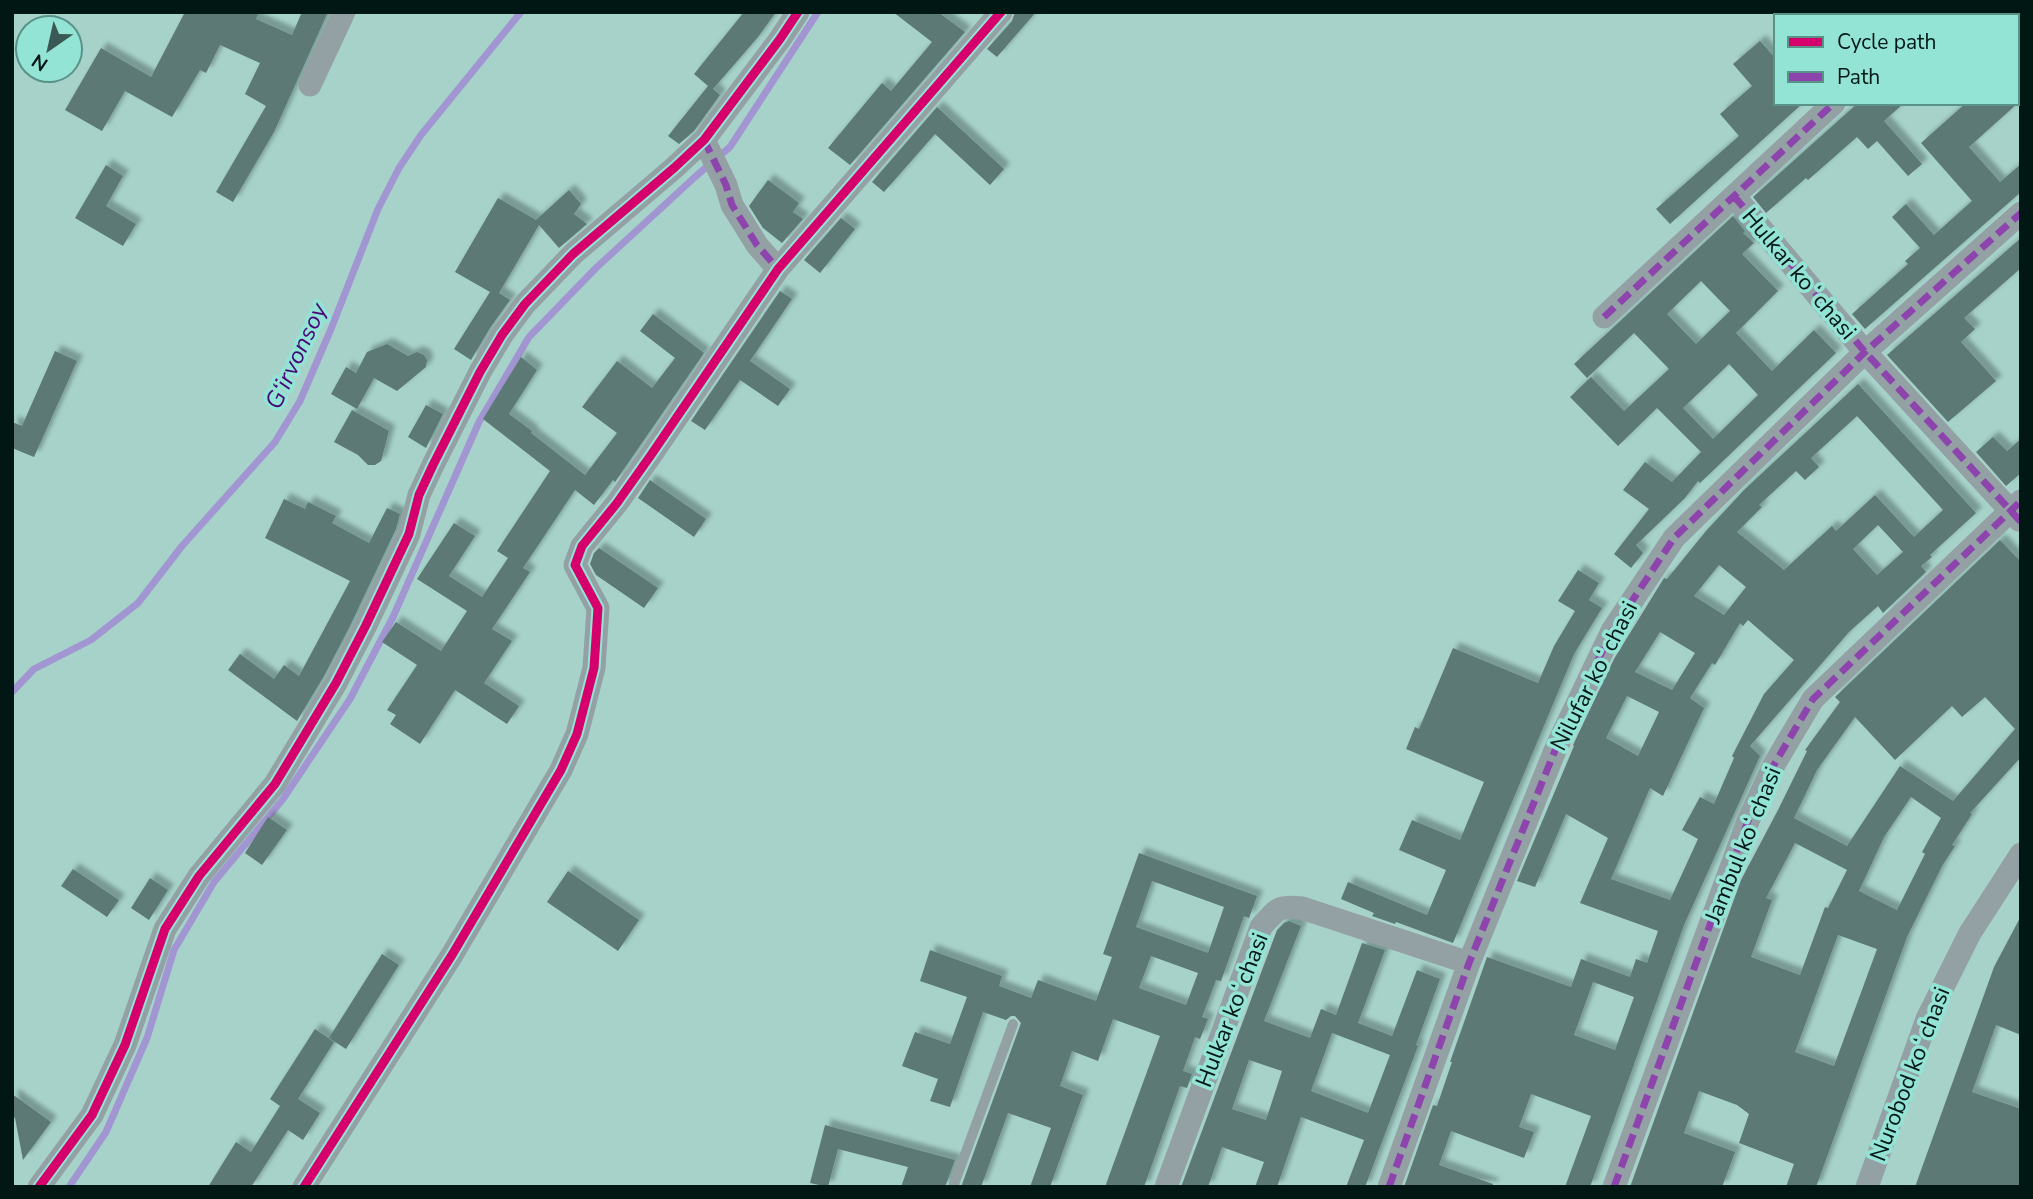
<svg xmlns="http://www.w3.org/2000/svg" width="2033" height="1199" viewBox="0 0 2033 1199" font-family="'Nunito Sans',sans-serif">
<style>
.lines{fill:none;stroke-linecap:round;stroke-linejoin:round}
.stream{stroke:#a296d2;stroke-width:7}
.building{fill:#5b7976;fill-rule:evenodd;filter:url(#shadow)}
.service{stroke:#93a1a5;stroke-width:10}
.minor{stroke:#93a1a5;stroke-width:23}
.quiet{stroke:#8e44ad;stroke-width:7;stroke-dasharray:14 7;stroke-linecap:butt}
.cycleway-casing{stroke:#94e4d6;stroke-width:13}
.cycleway{stroke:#d6006c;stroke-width:9}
.labels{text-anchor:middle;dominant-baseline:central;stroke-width:7;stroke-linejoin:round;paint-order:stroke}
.street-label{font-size:23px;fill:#001714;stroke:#94e4d6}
.water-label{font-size:24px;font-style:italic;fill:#470978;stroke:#94e4d6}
</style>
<defs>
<filter id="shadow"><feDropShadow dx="6" dy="-6" stdDeviation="2" flood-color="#0004"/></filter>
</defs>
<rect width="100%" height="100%" fill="#a6d2ca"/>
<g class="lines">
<path class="stream" d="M 12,692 L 34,669 L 91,640 L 138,603 L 182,546 L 275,442 L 300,401 L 331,329 L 378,209 L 399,168 L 421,135 L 521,12
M 69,1187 L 106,1132 L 147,1038 L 174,950 L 214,882 L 283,799 L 350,699 L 393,617 L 479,422 L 529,337 L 596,268 L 696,176 L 730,147 L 818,12"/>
</g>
<path class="building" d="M 185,12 L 259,12 L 256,19 L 292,35 L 302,12 L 328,12 L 274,132 L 233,202 L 216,192 L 266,106 L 245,94 L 260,63 L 220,45 L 206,73 L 200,70 L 172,117 L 125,91 L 102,131 L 65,110 L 101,48 L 151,77 Z
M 744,12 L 776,12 L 758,37 L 713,89 L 720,95 L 694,131 L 679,144 L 668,136 L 708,86 L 694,74 Z
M 893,12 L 938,12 L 965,32 L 850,165 L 828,148 L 882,83 L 891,91 L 932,42 Z
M 1015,12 L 1036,12 L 997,57 L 987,49 L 1012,21 Z
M 1760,41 L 1776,59 L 1776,103 L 1803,103 L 1670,224 L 1656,209 L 1739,136 L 1720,114 L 1752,86 L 1733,64 Z
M 1858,103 L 1904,103 L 1884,121 L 1922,164 L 1908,176 L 1877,141 L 1868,149 L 1857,137 L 1808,180 L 1806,178 L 1766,213 L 1753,197 Z
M 1966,103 L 2018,103 L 1969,147 L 2000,182 L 2021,164 L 2021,192 L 1865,329 L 1852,314 L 1908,264 L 1905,261 L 1920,248 L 1892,217 L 1906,204 L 1934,235 L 1972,201 L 1921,143 Z
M 937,107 L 1004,169 L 990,185 L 935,134 L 884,192 L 872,182 Z
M 106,165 L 123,176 L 106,206 L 136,224 L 123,246 L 75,218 Z
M 768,180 L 799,203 L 793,212 L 803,219 L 782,243 L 763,228 L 749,206 Z
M 569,190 L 581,204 L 574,214 L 587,224 L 559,248 L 539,225 L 499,293 L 510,300 L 490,328 L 471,360 L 454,349 L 490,292 L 455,272 L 498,198 L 536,220 Z
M 1733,216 L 1745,231 L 1743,233 L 1754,243 L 1742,254 L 1778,291 L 1736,333 L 1772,371 L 1814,330 L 1836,353 L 1700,483 L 1698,481 L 1685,498 L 1636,545 L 1643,553 L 1631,568 L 1614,554 L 1649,509 L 1623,490 L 1645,462 L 1672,482 L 1701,452 L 1657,408 L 1618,446 L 1570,397 L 1591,377 L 1624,411 L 1669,369 L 1634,333 L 1587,378 L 1574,364 ZM 1701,281 L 1730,311 L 1696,344 L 1667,314 ZM 1729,364 L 1758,395 L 1713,439 L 1683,408 Z
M 841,218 L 855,229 L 820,273 L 804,260 Z
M 2021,238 L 2021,268 L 1964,318 L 1975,329 L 1961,342 L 1996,381 L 1948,422 L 1887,355 Z
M 780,291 L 792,299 L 750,361 L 790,389 L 778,406 L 740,380 L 705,430 L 691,421 Z
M 653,314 L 704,353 L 615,482 L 613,480 L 594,505 L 575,490 L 523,568 L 530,572 L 492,629 L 512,641 L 484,683 L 519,706 L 507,724 L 455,690 L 420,744 L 390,724 L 396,715 L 387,710 L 417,665 L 382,642 L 396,622 L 441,651 L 467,611 L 417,579 L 454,523 L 475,536 L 449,576 L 482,597 L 508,558 L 497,551 L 550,471 L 483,419 L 521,357 L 537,370 L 509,414 L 532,431 L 531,433 L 585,475 L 617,433 L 582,407 L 598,386 L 617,361 L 652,388 L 675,358 L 640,331 Z
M 387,344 L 408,356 L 417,352 L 424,355 L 427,360 L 426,367 L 397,391 L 374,378 L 357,409 L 331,394 L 346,367 L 356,373 L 367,352 Z
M 55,351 L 77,361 L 34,457 L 12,448 L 12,422 L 22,426 Z
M 1858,384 L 1976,513 L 1930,555 L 1932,557 L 1921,566 L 1926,572 L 1883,613 L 1878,606 L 1849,632 L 1750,746 L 1760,756 L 1684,925 L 1590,1187 L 1565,1187 L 1591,1116 L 1531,1094 L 1519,1127 L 1534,1132 L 1524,1158 L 1451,1131 L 1439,1165 L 1493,1184 L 1492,1187 L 1404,1187 L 1433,1105 L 1437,1106 L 1452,1062 L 1450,1062 L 1487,957 L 1571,987 L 1581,959 L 1630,977 L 1636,959 L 1647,963 L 1658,931 L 1580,903 L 1608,838 L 1566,814 L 1535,887 L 1517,881 L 1574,746 L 1573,745 L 1614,659 L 1664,578 L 1667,579 L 1706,531 L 1744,490 ZM 1857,416 L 1943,510 L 1914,537 L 1875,495 L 1836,531 L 1832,526 L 1784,570 L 1737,532 L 1762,507 L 1759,505 L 1796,471 L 1805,480 L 1819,467 L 1811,458 ZM 1878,525 L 1903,552 L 1877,575 L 1853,549 ZM 1719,565 L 1746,587 L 1724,615 L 1694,596 ZM 1748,620 L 1794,660 L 1764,694 L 1732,756 L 1734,758 L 1714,804 L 1700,797 L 1682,830 L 1698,839 L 1670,900 L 1611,879 L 1650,788 L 1663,796 L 1704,708 L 1690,698 L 1712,663 L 1715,665 L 1740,623 L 1743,626 ZM 1660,632 L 1695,653 L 1672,690 L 1635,672 ZM 1627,696 L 1659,712 L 1638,756 L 1606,738 ZM 1593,982 L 1634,997 L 1615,1050 L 1574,1035 Z
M 426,405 L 443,414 L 426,448 L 408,437 Z
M 352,410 L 389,431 L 381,461 L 375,465 L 368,465 L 358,455 L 334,442 Z
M 1993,437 L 2007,451 L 2021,439 L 2021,473 L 2006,486 L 1976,452 Z
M 650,480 L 706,519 L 694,537 L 638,498 Z
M 284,499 L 305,509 L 308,502 L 336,516 L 332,523 L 369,543 L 387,508 L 400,514 L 396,529 L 349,628 L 324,676 L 297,721 L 228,670 L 240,654 L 274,679 L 284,665 L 299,676 L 350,581 L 265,538 Z
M 2000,540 L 2021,562 L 2021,757 L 1970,813 L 1972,814 L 1952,845 L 1955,846 L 1942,866 L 1907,937 L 1816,1187 L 1786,1187 L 1794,1164 L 1739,1143 L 1749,1114 L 1737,1105 L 1699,1091 L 1684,1133 L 1735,1152 L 1722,1187 L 1630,1187 L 1741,880 L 1778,810 L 1807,751 L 1805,750 L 1840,702 L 1835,697 ZM 1985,697 L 2015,729 L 1953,801 L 1900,766 L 1847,846 L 1794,818 L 1817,770 L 1855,717 L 1895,760 L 1952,706 L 1962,717 ZM 1911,797 L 1941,818 L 1922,852 L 1925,854 L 1897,910 L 1859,891 L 1884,837 ZM 1795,843 L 1847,870 L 1828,908 L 1825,907 L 1800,975 L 1751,957 L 1772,900 L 1766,898 ZM 1838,935 L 1877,949 L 1834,1066 L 1795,1052 Z
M 599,548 L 658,588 L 644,608 L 596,575 L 590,564 L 594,553 Z
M 1578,570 L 1599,583 L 1589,600 L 1602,608 L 1574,654 L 1453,943 L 1396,922 L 1395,924 L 1372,916 L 1374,913 L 1341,899 L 1348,882 L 1427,915 L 1446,870 L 1399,850 L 1412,820 L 1460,840 L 1484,782 L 1406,749 L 1415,727 L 1419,729 L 1453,648 L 1538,683 L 1554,646 L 1575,611 L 1558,601 Z
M 268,817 L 287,830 L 262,865 L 245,853 Z
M 1139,853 L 1257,896 L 1249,918 L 1244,916 L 1221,981 L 1216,980 L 1202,1017 L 1208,1019 L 1200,1039 L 1195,1037 L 1183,1071 L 1192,1074 L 1187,1088 L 1180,1086 L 1144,1187 L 1105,1187 L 1160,1036 L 1113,1019 L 1098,1061 L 1072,1051 L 1060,1086 L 1083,1095 L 1050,1187 L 1030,1187 L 1051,1128 L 1008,1113 L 981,1187 L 961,1187 L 1021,1023 L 1015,1016 L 1011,1016 L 1006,1020 L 983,1012 L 950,1107 L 930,1101 L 938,1079 L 902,1066 L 915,1032 L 950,1044 L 967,997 L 920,981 L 930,950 L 1002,976 L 999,986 L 1031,998 L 1038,980 L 1096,1001 L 1112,957 L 1103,954 ZM 1152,881 L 1224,907 L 1208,953 L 1136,927 ZM 1151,956 L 1198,973 L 1186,1005 L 1139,988 Z
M 73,869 L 119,900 L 107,917 L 61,886 Z
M 568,871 L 639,920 L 618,951 L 547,902 Z
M 150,878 L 168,890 L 149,920 L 131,908 Z
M 2021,916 L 2021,1035 L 1996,1025 L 1972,1092 L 2021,1109 L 2021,1187 L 1915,1187 L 1994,967 Z
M 1289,921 L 1301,926 L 1264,1021 L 1310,1038 L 1321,1009 L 1336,1015 L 1362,943 L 1385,950 L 1358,1023 L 1392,1036 L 1417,970 L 1440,979 L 1416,1045 L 1418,1046 L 1365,1187 L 1346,1187 L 1364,1140 L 1301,1117 L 1277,1187 L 1255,1187 L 1264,1162 L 1222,1147 L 1208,1187 L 1181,1187 L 1277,930 L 1284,923 ZM 1332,1033 L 1390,1055 L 1368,1113 L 1311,1091 ZM 1249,1060 L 1282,1071 L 1266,1120 L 1232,1109 Z
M 382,954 L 399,965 L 346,1049 L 329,1038 Z
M 315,1029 L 334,1042 L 298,1099 L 320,1113 L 303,1140 L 288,1130 L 251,1187 L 208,1187 L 236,1142 L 251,1152 L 280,1106 L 270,1099 Z
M 12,1094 L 51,1122 L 23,1160 L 15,1118 L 12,1116 Z
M 825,1125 L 955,1160 L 945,1187 L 901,1187 L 908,1167 L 838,1149 L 828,1187 L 810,1183 Z"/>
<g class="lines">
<path class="service" d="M 953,1187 L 1013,1024"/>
<path class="minor" d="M 1933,16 L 1937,12
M 310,85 L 344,12
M 704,140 L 726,185 L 732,205 L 757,245 L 778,269
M 1734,196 L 1865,352 L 2019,520
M 1604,317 L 1834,103
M 39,1187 L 92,1115 L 125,1045 L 165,929 L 199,876 L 275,784 L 336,683 L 366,625 L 409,534 L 419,495 L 433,465 L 480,372 L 502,335 L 525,304 L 573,254 L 674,168 L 704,140 L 780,39 L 798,12
M 304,1187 L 452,955 L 561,770 L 577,734 L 594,668 L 598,608 L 575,565 L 582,546 L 617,503 L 651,455 L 778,269 L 1001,12
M 1166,1187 L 1261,927 C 1277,909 1278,905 1302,908 L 1469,963
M 1389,1187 L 1469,963 L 1556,748 L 1612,631 L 1674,538 L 1865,352 L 2021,213
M 1614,1187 L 1748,821 L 1775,763 L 1813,699 L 2021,501
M 1867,1187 L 1927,1019 L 1970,933 L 2021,854"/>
<path class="quiet" d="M 1933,16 L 1937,12
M 704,140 L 726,185 L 732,205 L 757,245 L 778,269
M 1734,196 L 1865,352 L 2021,522
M 1604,317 L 1834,103
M 1389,1187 L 1469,963 L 1556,748 L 1612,631 L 1674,538 L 1865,352 L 2021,213
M 1614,1187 L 1748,821 L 1775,763 L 1813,699 L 2021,501"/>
<g class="cycleway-casing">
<path id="cycleway" d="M 39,1187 L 92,1115 L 125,1045 L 165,929 L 199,876 L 275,784 L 336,683 L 366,625 L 409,534 L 419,495 L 433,465 L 480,372 L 502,335 L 525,304 L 573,254 L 674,168 L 704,140 L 780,39 L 798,12
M 304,1187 L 452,955 L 561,770 L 577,734 L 594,668 L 598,608 L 575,565 L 582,546 L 617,503 L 651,455 L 778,269 L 1001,12"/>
</g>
<use href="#cycleway" class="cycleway"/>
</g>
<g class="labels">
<g class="street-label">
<text transform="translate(1799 274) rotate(50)">Hulkar koʻchasi</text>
<text transform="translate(1594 676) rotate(-63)">Nilufar koʻchasi</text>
<text transform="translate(1743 845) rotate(-68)">Jambul koʻchasi</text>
<text transform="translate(1232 1010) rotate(-69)">Hulkar koʻchasi</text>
<text transform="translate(1910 1074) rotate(-69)">Nurobod koʻchasi</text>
</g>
<g class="water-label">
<text transform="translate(296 356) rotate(-65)">G‘irvonsoy</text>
</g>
</g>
<rect width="2033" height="1199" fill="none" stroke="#001714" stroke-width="28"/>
<rect x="1774" y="14" width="245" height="91" fill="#94e4d6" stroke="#599288" stroke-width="2"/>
<rect x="1788" y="37" width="35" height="10" fill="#d6006c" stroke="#599288" stroke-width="2"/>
<text x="1837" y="49" font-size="21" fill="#001714">Cycle path</text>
<rect x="1788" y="72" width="35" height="10" fill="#8e44ad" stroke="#599288" stroke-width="2"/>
<text x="1837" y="84" font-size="21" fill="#001714">Path</text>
<g transform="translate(49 49) rotate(214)"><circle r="33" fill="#94e4d6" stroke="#599288" stroke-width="2"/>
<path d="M0-5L12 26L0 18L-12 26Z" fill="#3a5854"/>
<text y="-10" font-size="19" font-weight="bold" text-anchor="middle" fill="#001714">N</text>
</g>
</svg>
